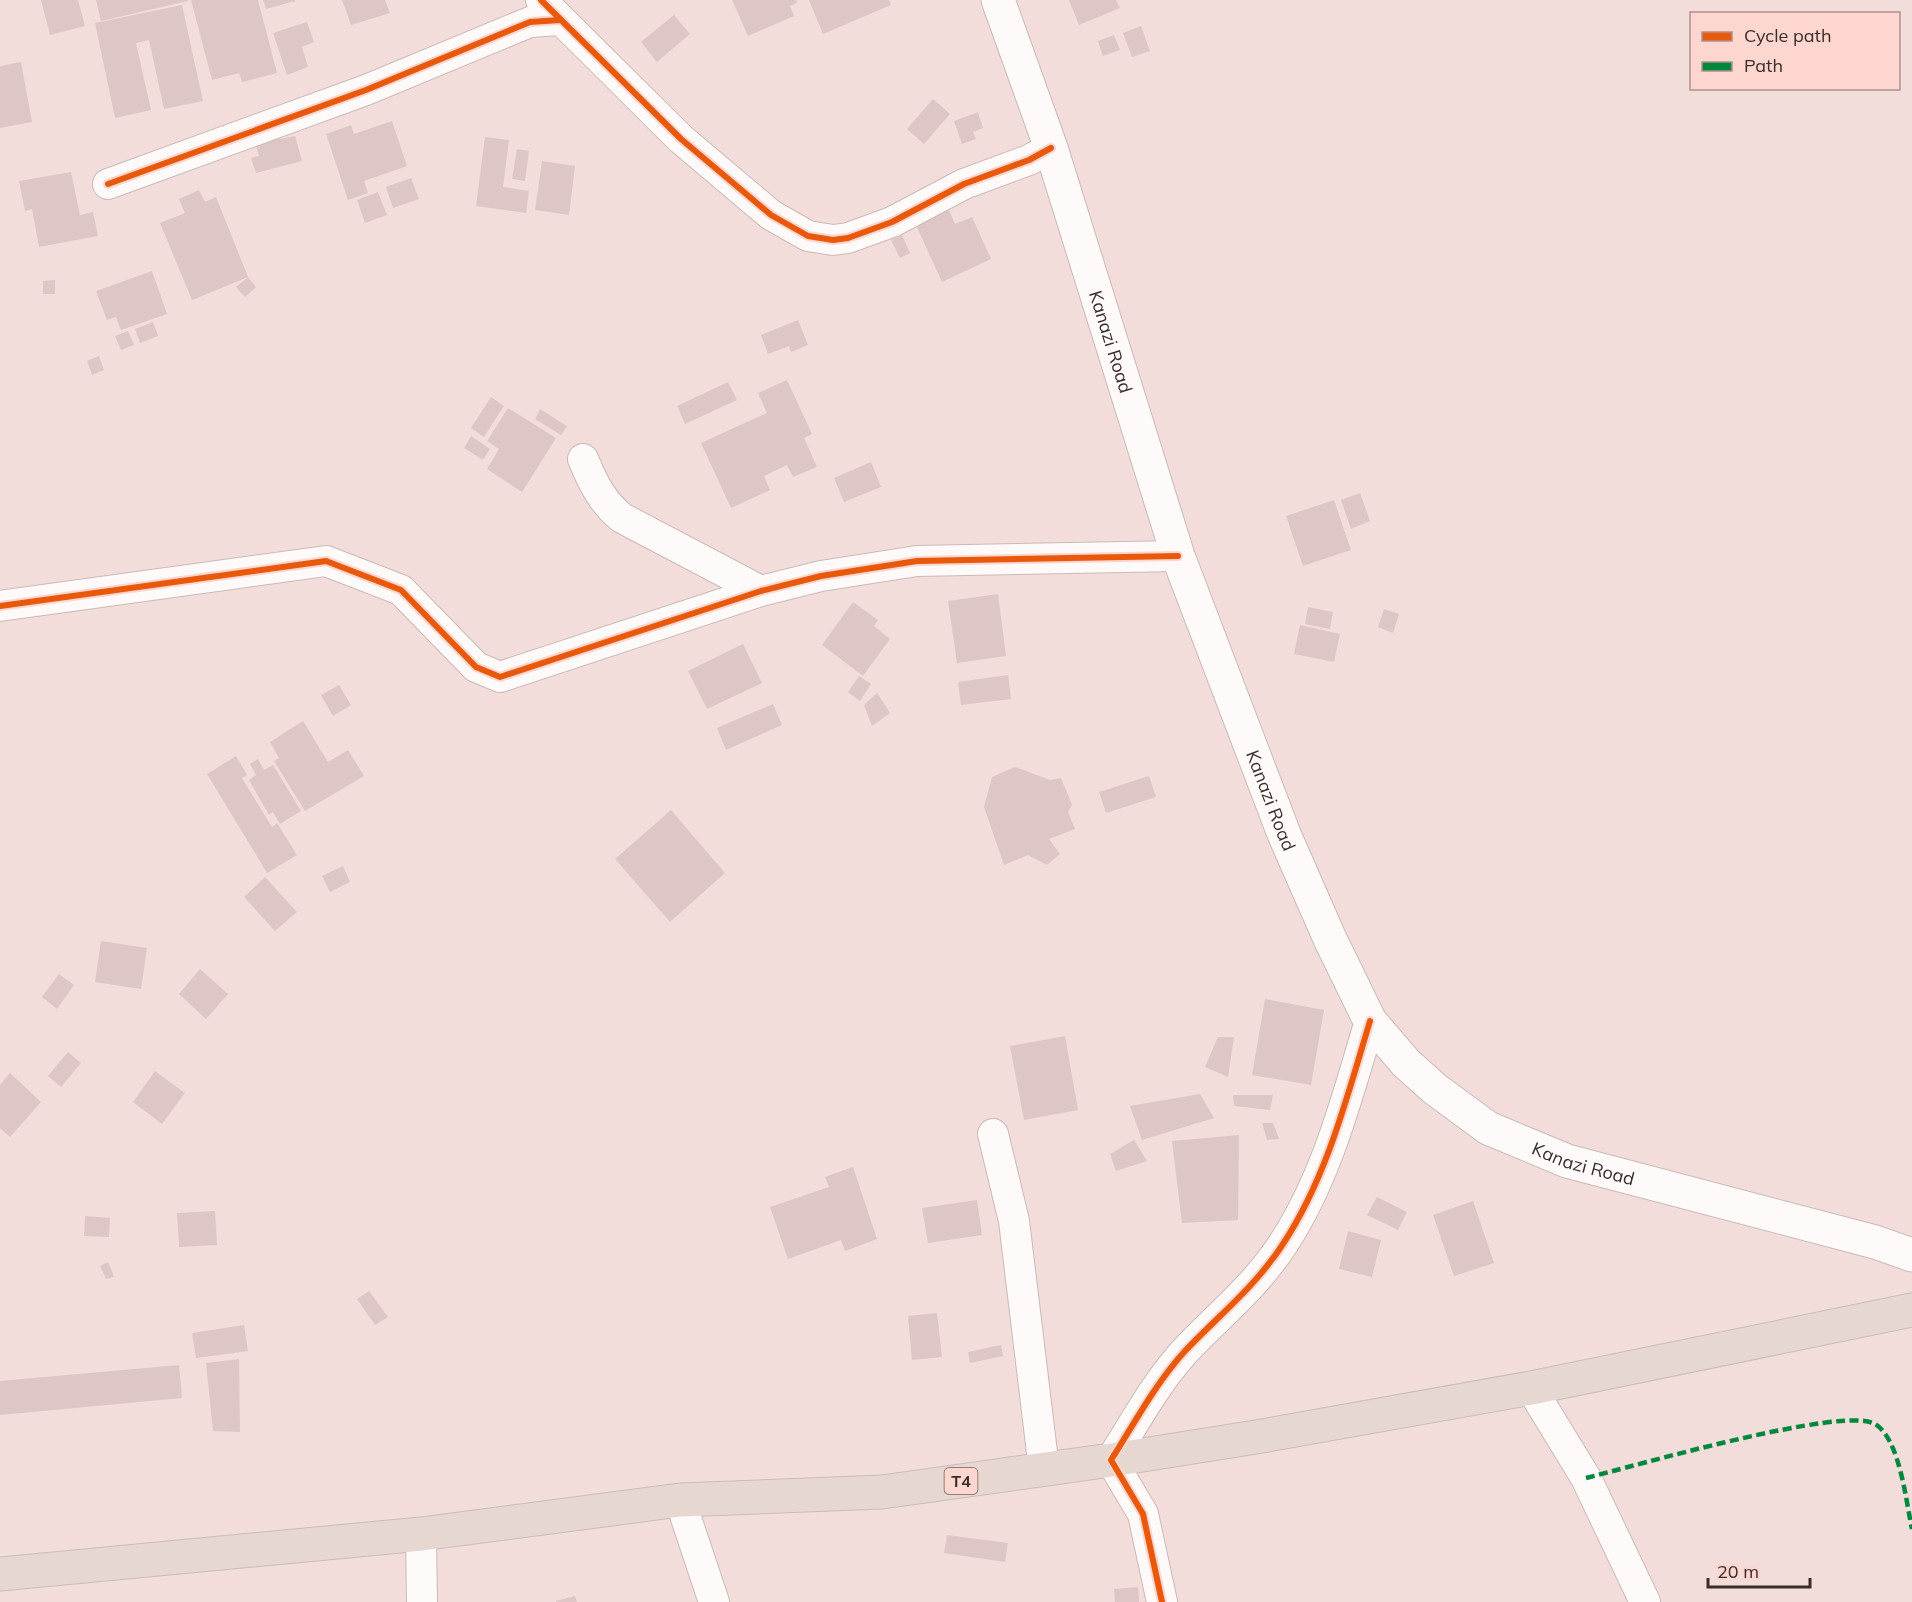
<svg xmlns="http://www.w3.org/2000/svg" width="1912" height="1602" viewBox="0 0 1912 1602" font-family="Mulish,sans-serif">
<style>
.building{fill:#dec6c7}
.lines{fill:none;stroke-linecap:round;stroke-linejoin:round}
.street-casing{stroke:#cabab7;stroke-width:32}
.secondary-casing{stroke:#cabab7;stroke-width:35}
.highway-casing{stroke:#c7bdbb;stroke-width:35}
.street{stroke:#fdfaf9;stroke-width:30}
.secondary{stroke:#fdfaf9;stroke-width:33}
.highway{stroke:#e6d8d1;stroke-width:33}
.quiet{stroke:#00873e;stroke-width:4.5;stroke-dasharray:9 4.5;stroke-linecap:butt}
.cycleway-casing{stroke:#fcd6cf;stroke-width:10}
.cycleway{stroke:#e8590c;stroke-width:6}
.labels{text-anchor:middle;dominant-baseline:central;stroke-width:5;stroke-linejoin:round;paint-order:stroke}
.shield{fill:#fcd6cf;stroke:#745f5b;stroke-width:1.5}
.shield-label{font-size:16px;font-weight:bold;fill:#3a2c29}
.street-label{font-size:18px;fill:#3a2c29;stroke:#fcd6cf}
</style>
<rect width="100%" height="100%" fill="#f2ddda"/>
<path class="building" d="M 41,0 L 78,0 L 85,26 L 50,35 Z
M 96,0 L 188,0 L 188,1 L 101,21 Z
M 191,0 L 258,0 L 277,73 L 242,82 L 239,73 L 212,80 Z
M 263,0 L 295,0 L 295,1 L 266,9 Z
M 342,0 L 385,0 L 390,13 L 351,25 Z
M 732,0 L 796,0 L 797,3 L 790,6 L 794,16 L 748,36 Z
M 809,0 L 889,0 L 891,5 L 823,34 Z
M 1069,0 L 1116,0 L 1120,8 L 1079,25 Z
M 182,5 L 203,101 L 164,109 L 149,40 L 136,43 L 151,110 L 115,118 L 95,23 Z
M 674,15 L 690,34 L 657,62 L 641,42 Z
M 307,22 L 314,42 L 302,47 L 308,67 L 287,75 L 273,33 Z
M 1141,26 L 1150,51 L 1132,57 L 1123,33 Z
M 1114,35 L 1120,50 L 1103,56 L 1098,41 Z
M 21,62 L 32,122 L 0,128 L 0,66 Z
M 933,99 L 950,114 L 924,144 L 907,129 Z
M 978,112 L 983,128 L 973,132 L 976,139 L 962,144 L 954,121 Z
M 392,121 L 407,166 L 364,181 L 368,193 L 348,200 L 326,134 L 351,125 L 354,134 Z
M 279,134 L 280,139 L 295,136 L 302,161 L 256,173 L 251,158 L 259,156 L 255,141 Z
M 485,137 L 509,140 L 503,187 L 529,191 L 526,213 L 476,206 Z
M 517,149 L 529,151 L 525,181 L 512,179 Z
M 542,161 L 575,166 L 569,215 L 535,210 Z
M 71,172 L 80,215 L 93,212 L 98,236 L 39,247 L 32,209 L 25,211 L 19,181 Z
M 411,178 L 419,199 L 393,208 L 386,187 Z
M 199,190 L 205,202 L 216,197 L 248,277 L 256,287 L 245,297 L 236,287 L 248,277 L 192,300 L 160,223 L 185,213 L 179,199 Z
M 378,192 L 387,215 L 365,223 L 357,200 Z
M 949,210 L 955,224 L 972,217 L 991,259 L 942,282 L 916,225 Z
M 902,235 L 910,253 L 900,258 L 891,240 Z
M 152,271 L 167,314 L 121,330 L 116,317 L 107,320 L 96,291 Z
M 55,280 L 55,294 L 43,294 L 43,281 Z
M 798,320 L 808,345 L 791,352 L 789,346 L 768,354 L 761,335 Z
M 153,322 L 158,336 L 140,343 L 135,329 Z
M 128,331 L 134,345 L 121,350 L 115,336 Z
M 99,356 L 104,370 L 92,375 L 87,361 Z
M 787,380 L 812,434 L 804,438 L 817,467 L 793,477 L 787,465 L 764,476 L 770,490 L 731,508 L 701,443 L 767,413 L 758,393 Z
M 728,382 L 737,400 L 685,424 L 677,406 Z
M 491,397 L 504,406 L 484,437 L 471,428 Z
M 508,408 L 556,438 L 522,492 L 487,469 L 499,449 L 487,441 Z
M 540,409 L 567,426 L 561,435 L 535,419 Z
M 471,436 L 490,449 L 483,460 L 464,448 Z
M 871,462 L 881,487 L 844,502 L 834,478 Z
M 1360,493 L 1370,521 L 1351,529 L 1341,500 Z
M 1334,500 L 1351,550 L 1303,566 L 1286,516 Z
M 998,594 L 1006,656 L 957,663 L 948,601 Z
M 853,602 L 878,620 L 874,626 L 890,639 L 863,676 L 822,645 Z
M 1308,607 L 1333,612 L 1330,629 L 1305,624 Z
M 1384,609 L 1399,614 L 1393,633 L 1378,627 Z
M 1300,625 L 1340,634 L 1334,662 L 1294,654 Z
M 743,644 L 762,683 L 707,709 L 688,671 Z
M 1008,675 L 1011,699 L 961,705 L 958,682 Z
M 859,676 L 871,684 L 860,701 L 848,692 Z
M 339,685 L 351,705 L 333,716 L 321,695 Z
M 877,693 L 890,713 L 872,726 L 864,705 Z
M 773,704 L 782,725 L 726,750 L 717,728 Z
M 303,721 L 328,762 L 348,750 L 364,776 L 305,811 L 274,761 L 279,758 L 270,742 Z
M 236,756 L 247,775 L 242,778 L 272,827 L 277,823 L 297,855 L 267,873 L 207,774 Z
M 258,759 L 264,770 L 273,765 L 301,811 L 280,824 L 273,812 L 269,815 L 249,780 L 256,775 L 250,764 Z
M 1015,767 L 1050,780 L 1061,778 L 1072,805 L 1068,812 L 1075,829 L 1049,839 L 1060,854 L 1047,865 L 1028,855 L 1004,865 L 984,807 L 992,777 Z
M 1149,776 L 1156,797 L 1106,813 L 1099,792 Z
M 671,810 L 725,873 L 670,922 L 615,859 Z
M 343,866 L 350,882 L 330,892 L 322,876 Z
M 265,877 L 297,912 L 275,931 L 244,897 Z
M 101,941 L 147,948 L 141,989 L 95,982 Z
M 200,969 L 228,994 L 206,1019 L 179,994 Z
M 59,974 L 74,985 L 57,1009 L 42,997 Z
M 1265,999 L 1324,1010 L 1311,1085 L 1252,1075 Z
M 1065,1036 L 1078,1110 L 1024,1120 L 1010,1046 Z
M 1218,1037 L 1234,1037 L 1228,1077 L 1205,1067 Z
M 68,1052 L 81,1063 L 61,1087 L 48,1076 Z
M 155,1071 L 185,1093 L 162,1124 L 133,1102 Z
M 10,1073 L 41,1102 L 10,1137 L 0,1128 L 0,1085 Z
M 1200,1094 L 1214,1118 L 1142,1140 L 1130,1106 Z
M 1233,1095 L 1273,1095 L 1270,1110 L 1234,1106 Z
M 1262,1123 L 1273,1123 L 1279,1139 L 1267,1140 Z
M 1239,1135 L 1238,1220 L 1182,1223 L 1172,1141 Z
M 1134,1140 L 1147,1161 L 1116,1171 L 1110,1154 Z
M 853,1167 L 877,1239 L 845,1251 L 841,1240 L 788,1259 L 770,1207 L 829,1187 L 825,1177 Z
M 1377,1197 L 1407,1212 L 1398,1230 L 1367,1215 Z
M 977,1200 L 982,1235 L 928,1243 L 922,1208 Z
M 1473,1201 L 1494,1263 L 1454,1276 L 1433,1215 Z
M 215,1211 L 217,1245 L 179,1247 L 177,1213 Z
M 85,1216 L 110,1218 L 109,1237 L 84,1236 Z
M 1348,1231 L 1381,1240 L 1372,1277 L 1339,1269 Z
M 108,1262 L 114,1277 L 106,1279 L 100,1266 Z
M 369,1291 L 388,1317 L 375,1325 L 357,1299 Z
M 937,1313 L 942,1357 L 912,1360 L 908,1316 Z
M 244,1325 L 248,1351 L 196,1358 L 192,1333 Z
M 1001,1345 L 1003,1356 L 970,1363 L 968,1352 Z
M 239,1359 L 240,1432 L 213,1431 L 206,1363 Z
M 179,1365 L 182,1398 L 0,1415 L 0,1381 Z
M 947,1535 L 1008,1543 L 1005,1562 L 944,1553 Z
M 1138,1587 L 1139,1602 L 1115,1602 L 1114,1589 Z
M 575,1596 L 577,1602 L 556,1602 L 556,1601 Z"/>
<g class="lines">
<g class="street-casing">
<path id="street" d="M 541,0 L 681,139 L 771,215 L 808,236 L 833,240 L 848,238 L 892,222 L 964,184 L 1029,160 L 1051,148
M 108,184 L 366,90 L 530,22 L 560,20
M 583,459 C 593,483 602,502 622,518 L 761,591
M 0,606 L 326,561 L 401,590 L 476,667 L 500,677 L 761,591 L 821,576 L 917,561 L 1178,556
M 993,1134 L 1014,1221 L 1044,1469
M 1531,1388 L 1586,1478 L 1645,1602
M 680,1500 L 714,1602
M 421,1534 L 422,1602
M 1162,1602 L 1143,1514 L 1111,1460 C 1134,1424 1155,1384 1185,1351 C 1219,1315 1255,1287 1283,1244 C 1327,1177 1347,1097 1370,1021"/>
</g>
<g class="secondary-casing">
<g id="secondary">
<path id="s1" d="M 998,0 L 1051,148 L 1178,556 L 1284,834 L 1330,939 L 1370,1021 L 1406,1063 L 1435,1089 L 1488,1128 L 1567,1161 L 1875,1242 L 1912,1255"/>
</g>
</g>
<g class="highway-casing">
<path id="highway" d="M 0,1574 L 421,1534 L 680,1500 L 882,1492 L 1111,1460 L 1256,1437 L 1531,1388 L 1912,1310"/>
</g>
<use href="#street" class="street"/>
<use href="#secondary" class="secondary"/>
<use href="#highway" class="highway"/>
<path class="quiet" d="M 1586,1478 C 1631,1467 1844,1405 1875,1424 C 1900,1439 1906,1502 1912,1529"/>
<g class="cycleway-casing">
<path id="cycleway" d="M 541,0 L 681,139 L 771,215 L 808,236 L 833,240 L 848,238 L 892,222 L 964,184 L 1029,160 L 1051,148
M 108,184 L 366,90 L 530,22 L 560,20
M 0,606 L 326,561 L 401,590 L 476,667 L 500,677 L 761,591 L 821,576 L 917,561 L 1178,556
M 1162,1602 L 1143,1514 L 1111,1460 C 1134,1424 1155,1384 1185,1351 C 1219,1315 1255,1287 1283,1244 C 1327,1177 1347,1097 1370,1021"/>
</g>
<use href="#cycleway" class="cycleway"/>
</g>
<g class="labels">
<rect class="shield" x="944.5" y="1468" width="33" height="26" rx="4.5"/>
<g class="shield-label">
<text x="961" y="1481">T4</text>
</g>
<g class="street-label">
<text stroke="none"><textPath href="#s1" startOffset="360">Kanazi Road</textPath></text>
<text stroke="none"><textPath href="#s1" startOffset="846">Kanazi Road</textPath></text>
<text stroke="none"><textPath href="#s1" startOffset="1350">Kanazi Road</textPath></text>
</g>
</g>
<rect x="1690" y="12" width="210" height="78" fill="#fcd6cf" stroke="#ae928d" stroke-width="1.5"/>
<rect x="1702" y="32" width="30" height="9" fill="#e8590c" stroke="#ae928d" stroke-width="1.5"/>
<text x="1744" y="42" font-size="18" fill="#3a2c29">Cycle path</text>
<rect x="1702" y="62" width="30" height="9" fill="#00873e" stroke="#ae928d" stroke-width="1.5"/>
<text x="1744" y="72" font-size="18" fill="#3a2c29">Path</text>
<path d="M1708 1578v9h102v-9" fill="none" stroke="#3a2c29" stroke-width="3"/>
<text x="1717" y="1578" font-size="18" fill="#3a2c29" stroke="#fcd6cf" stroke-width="4.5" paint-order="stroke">20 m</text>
</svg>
